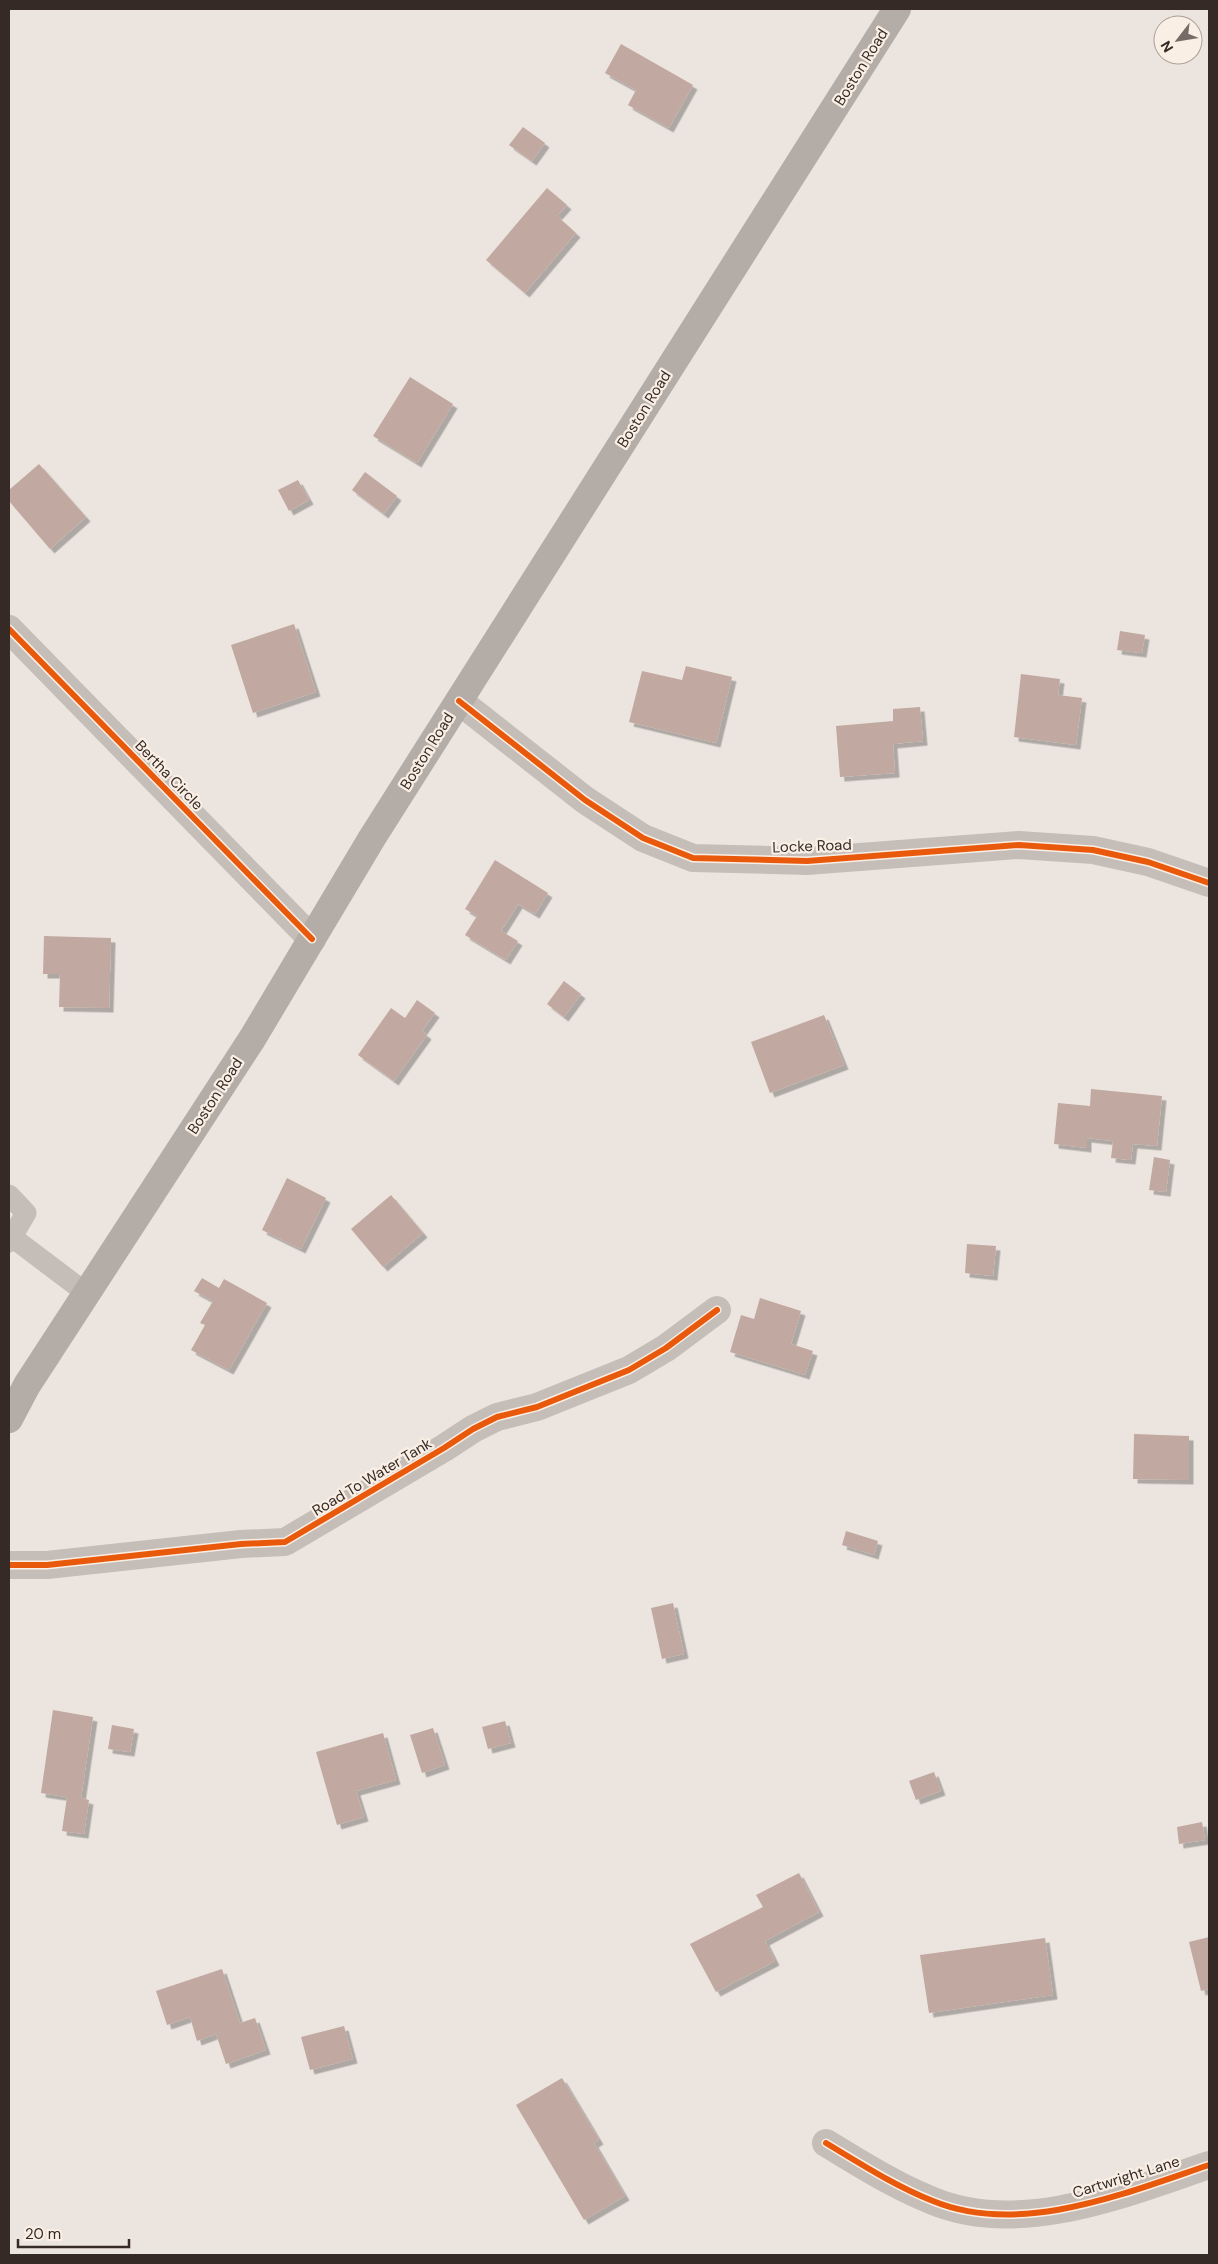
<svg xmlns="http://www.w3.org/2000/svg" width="1218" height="2264" viewBox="0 0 1218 2264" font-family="'DM Sans',sans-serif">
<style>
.building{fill:#c1a8a0;filter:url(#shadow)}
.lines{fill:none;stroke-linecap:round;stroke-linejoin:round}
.lane{stroke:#c5bdb8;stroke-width:21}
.street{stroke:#c5bdb8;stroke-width:28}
.primary{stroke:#b4aca7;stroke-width:28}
.cycleway-casing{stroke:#faefe5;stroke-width:9}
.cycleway{stroke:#e8590c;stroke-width:6}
.labels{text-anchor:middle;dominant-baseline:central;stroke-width:4.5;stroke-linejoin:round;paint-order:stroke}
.street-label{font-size:15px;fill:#362a26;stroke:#faefe5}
</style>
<defs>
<filter id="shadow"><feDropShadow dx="4.5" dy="4.5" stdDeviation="0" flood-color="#0004"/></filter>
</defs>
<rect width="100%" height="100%" fill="#ece5df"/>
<path class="building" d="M 621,44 L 693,85 L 669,128 L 628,105 L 636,90 L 605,73 Z
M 523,127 L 545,143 L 532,161 L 509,145 Z
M 547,188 L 567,205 L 557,216 L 576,233 L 525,293 L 486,260 Z
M 410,377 L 453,404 L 417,463 L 373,436 Z
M 39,464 L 86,517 L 50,549 L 9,501 L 9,490 Z
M 365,472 L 397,496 L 384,514 L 352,490 Z
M 298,480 L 309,500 L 289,511 L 278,490 Z
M 294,624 L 316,692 L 253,713 L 231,645 Z
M 1120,631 L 1145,635 L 1142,653 L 1117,650 Z
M 686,666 L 732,677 L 716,743 L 629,722 L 642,671 L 682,680 Z
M 1021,674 L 1060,679 L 1058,695 L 1082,698 L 1076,745 L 1014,737 Z
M 920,707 L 923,741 L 893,744 L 895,773 L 840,777 L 836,726 L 893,721 L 893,709 Z
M 495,860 L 548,893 L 535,914 L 518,904 L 501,931 L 518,941 L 506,960 L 465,935 L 477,916 L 465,909 Z
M 44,936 L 111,938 L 109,1008 L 59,1007 L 60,974 L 43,974 Z
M 564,981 L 581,994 L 564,1017 L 547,1004 Z
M 417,1000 L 435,1013 L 422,1031 L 427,1035 L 394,1081 L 358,1055 L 391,1008 L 405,1018 Z
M 824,1015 L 844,1065 L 770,1093 L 751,1042 Z
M 1091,1089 L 1162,1096 L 1157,1146 L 1133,1144 L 1131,1160 L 1111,1158 L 1113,1141 L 1087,1138 L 1087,1148 L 1054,1144 L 1058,1103 L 1090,1106 Z
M 1154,1157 L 1170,1160 L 1166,1192 L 1149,1190 Z
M 287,1178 L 326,1198 L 301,1249 L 262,1230 Z
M 391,1195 L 423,1233 L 383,1267 L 351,1229 Z
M 967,1244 L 996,1246 L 993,1276 L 965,1273 Z
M 202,1278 L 219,1288 L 224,1279 L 267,1303 L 229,1370 L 191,1350 L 205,1325 L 200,1323 L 213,1301 L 194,1291 Z
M 760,1298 L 801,1311 L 791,1344 L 813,1351 L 805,1375 L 730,1352 L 741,1315 L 754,1319 Z
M 1134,1434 L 1189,1436 L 1189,1480 L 1133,1479 Z
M 846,1531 L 878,1541 L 874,1555 L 842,1545 Z
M 673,1603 L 684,1654 L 662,1659 L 651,1608 Z
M 53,1710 L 93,1717 L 81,1798 L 89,1800 L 84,1834 L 62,1831 L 67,1797 L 41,1793 Z
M 505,1721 L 511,1743 L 488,1749 L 482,1727 Z
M 112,1725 L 134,1729 L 130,1752 L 108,1749 Z
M 433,1728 L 445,1765 L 422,1773 L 410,1735 Z
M 383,1733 L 396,1780 L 356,1791 L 364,1817 L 337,1825 L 316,1752 Z
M 934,1772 L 941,1791 L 916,1800 L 909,1781 Z
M 1202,1822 L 1205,1840 L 1179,1844 L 1177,1827 Z
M 799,1873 L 819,1912 L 765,1941 L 775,1961 L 716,1992 L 690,1944 L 763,1907 L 756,1895 Z
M 1209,1937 L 1209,1989 L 1201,1991 L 1189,1942 Z
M 1045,1938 L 1053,1995 L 929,2013 L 920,1955 Z
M 222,1969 L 240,2023 L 255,2018 L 266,2050 L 226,2064 L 216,2034 L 197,2041 L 190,2017 L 167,2025 L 156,1991 Z
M 344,2026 L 353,2059 L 310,2070 L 301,2037 Z
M 562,2078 L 599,2140 L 594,2143 L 625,2196 L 584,2220 L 516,2105 Z"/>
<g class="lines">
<path class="lane" d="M 9,1195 L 26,1213 L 9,1242
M 12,1237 L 86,1293"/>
<path class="street" d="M 9,629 L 312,939
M 459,701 L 585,800 L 643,838 L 693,858 L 807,861 L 1019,845 L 1093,850 L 1148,862 L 1209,883
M 9,1565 L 47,1565 L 241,1544 L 285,1542 L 444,1448 L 473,1429 L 497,1417 L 537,1407 L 629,1370 L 666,1348 L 717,1310
M 826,2143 C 861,2164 895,2186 933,2201 C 1020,2237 1126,2193 1209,2165"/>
<path class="primary" d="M 9,1419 L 27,1385 L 252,1039 L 372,838 L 897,9"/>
<g class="cycleway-casing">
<path id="cycleway" d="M 9,629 L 312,939
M 459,701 L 585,800 L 643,838 L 693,858 L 807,861 L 1019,845 L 1093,850 L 1148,862 L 1209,883
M 9,1565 L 47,1565 L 241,1544 L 285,1542 L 444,1448 L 473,1429 L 497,1417 L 537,1407 L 629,1370 L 666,1348 L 717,1310
M 826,2143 C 861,2164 895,2186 933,2201 C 1020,2237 1126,2193 1209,2165"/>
</g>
<use href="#cycleway" class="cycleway"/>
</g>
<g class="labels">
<g class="street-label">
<text transform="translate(861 67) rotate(-58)">Boston Road</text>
<text transform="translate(644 409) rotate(-58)">Boston Road</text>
<text transform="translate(427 751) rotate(-58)">Boston Road</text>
<text transform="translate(169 775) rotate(46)">Bertha Circle</text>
<text transform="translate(812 846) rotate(-2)">Locke Road</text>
<text transform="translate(215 1096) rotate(-57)">Boston Road</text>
<text transform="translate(372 1477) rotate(-31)">Road To Water Tank</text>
<text transform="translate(1126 2177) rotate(-17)">Cartwright Lane</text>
</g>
</g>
<rect width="1218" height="2264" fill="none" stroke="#362a26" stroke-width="20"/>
<g transform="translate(1178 40) rotate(239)"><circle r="24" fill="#faefe5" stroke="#aca099"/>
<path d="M0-4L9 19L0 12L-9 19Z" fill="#766b67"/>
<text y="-8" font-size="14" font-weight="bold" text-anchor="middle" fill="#362a26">N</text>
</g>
<path d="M18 2239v8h111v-8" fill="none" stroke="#362a26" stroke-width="2.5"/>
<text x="25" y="2239" font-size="15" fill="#362a26" stroke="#faefe5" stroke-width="4" paint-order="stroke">20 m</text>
</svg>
